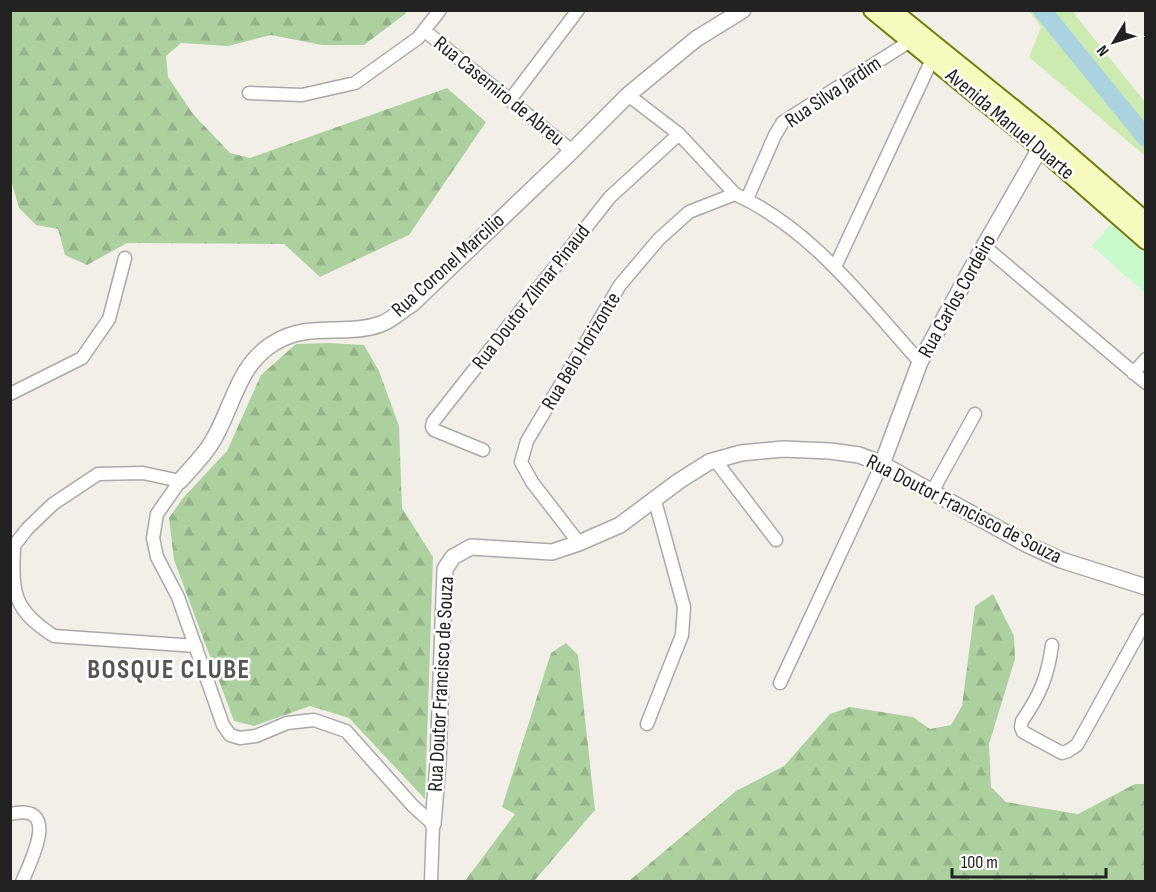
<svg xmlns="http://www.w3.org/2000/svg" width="1156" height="892" viewBox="0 0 1156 892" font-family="'Sofia Sans Condensed',sans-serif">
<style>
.grass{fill:#cdebb0}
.forest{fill:url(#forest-firs)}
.park{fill:#c8facc}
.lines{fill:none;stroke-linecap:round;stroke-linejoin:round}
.river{stroke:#aad3df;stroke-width:18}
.minor-casing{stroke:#a9a9a9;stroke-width:15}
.tertiary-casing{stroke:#a9a9a9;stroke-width:18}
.secondary-casing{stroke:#707d05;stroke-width:20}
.minor{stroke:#fff;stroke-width:12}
.tertiary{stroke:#fff;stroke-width:15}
.secondary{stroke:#f7fabf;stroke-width:16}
.labels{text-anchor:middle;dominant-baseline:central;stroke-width:5;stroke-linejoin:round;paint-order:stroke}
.street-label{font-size:21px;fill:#222;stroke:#fff}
.district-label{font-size:27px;font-weight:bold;letter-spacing:1.5px;fill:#555;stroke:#fff}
</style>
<defs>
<pattern id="forest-firs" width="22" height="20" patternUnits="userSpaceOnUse" patternTransform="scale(1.5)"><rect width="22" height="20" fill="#add19e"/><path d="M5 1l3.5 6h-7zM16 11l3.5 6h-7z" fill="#95b388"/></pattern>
</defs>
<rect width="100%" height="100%" fill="#f2efe9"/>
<path class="grass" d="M 1029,11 L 1072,11 L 1145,102 L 1145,156 L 1029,57 L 1041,27 Z"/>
<path class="forest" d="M 11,10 L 407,11 L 405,14 L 364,45 L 322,45 L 271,35 L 228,46 L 181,43 L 166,56 L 168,77 L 193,114 L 230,153 L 250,158 L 447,88 L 486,122 L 409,235 L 320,277 L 284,244 L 127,243 L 87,265 L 65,255 L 58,229 L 36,225 L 19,208 L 11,180 Z
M 329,343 L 364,345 L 379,371 L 399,426 L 402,508 L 433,557 L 425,799 L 349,718 L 310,706 L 254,726 L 234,721 L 174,560 L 169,518 L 183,498 L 227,451 L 261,375 L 296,344 Z
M 993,594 L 1014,636 L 1015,659 L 989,744 L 991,787 L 1006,802 L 1078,814 L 1135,784 L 1145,784 L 1145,881 L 629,881 L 736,791 L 784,766 L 830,714 L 850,707 L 913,717 L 930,729 L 951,725 L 962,706 L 975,606 Z
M 566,643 L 578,655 L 595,810 L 535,880 L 539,881 L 465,881 L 515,814 L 502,807 L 551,653 Z"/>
<path class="park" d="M 1111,224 L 1145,254 L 1145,293 L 1092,246 Z"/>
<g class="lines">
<path class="river" d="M 1042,10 L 1146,138"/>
<g class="minor-casing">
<path id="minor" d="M 425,31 L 572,151
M 249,93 L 302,95 L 355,83 L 418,38 L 440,10
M 628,95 L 679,134 L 735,194 C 812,229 865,301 920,362
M 510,100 L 578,10
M 747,199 L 775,135 L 783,122 L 915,38
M 984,246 L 1146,383
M 835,267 L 935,53
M 1133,373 L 1146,359
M 10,394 L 82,358 L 109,319 L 125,258
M 483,450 L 434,430 L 432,427 L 433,422 L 610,197 L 679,134
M 715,460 L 776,540
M 932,492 L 975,414
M 579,543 L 532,482 L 521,462 L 527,441 L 620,285 L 659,239 L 689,212 L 735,194
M 14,547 C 12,593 13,610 54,636 L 196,646
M 10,551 L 27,529 L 53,504 L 98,474 L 143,473 L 180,481 L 157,514 L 153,538 L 157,557 L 178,597 L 223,725 L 230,735 L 240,738 L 256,736 L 287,723 L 314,720 L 346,731 L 413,806 L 433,824 L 431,882
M 1052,645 C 1048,676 1040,695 1022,721 L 1021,727 L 1023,732 L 1062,753 L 1068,751 L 1077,745 L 1146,620
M 780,683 L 882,464
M 647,724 L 682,635 L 684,607 L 655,501
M 10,814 C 61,802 32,859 22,882"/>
</g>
<g class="tertiary-casing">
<path id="tertiary" d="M 882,464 L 920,362 L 984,246 L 1046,138
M 180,481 C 190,469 204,456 212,442 C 233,408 237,365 274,343 C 309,321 345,337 381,324 C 392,320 402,310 412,304 L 572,151 L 628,95 L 696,39 L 743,10
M 433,824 L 438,763 L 445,569 L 453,557 L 471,547 L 552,552 L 579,543 L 620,525 L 679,481 L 709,462 L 741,453 L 783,449 L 830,451 L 859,455 L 882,464 L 1028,545 L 1061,560 L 1146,587"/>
</g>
<g class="secondary-casing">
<path id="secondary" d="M 872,10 L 1040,148 L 1146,241
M 892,10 L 1048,136 L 1146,221"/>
</g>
<use href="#minor" class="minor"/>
<use href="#tertiary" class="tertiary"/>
<use href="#secondary" class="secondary"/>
</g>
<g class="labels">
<g class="street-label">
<text transform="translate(499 91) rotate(39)">Rua Casemiro de Abreu</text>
<text transform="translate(833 92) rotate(-34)">Rua Silva Jardim</text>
<text transform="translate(1010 124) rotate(40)">Avenida Manuel Duarte</text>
<text transform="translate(448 265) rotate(-42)">Rua Coronel Marcilio</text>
<text transform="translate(957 296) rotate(-61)">Rua Carlos Cordeiro</text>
<text transform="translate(531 297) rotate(-52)">Rua Doutor Zilmar Pinaud</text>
<text transform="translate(581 351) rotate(-59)">Rua Belo Horizonte</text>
<text transform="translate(964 509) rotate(27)">Rua Doutor Francisco de Souza</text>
<text transform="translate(441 684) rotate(-87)">Rua Doutor Francisco de Souza</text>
</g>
<g class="district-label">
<text x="169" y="670">BOSQUE CLUBE</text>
</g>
</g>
<rect width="1156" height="892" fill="none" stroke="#222222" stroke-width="24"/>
<g transform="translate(1114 42) rotate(232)" stroke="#ffffff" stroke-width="4.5" paint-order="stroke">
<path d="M0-4.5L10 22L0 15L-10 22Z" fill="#222222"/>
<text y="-9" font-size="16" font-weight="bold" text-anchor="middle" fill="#222222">N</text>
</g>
<path d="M952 868v9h154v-9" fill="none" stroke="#222222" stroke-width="3"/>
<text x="961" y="868" font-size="18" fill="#222222" stroke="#ffffff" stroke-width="4.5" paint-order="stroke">100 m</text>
</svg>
